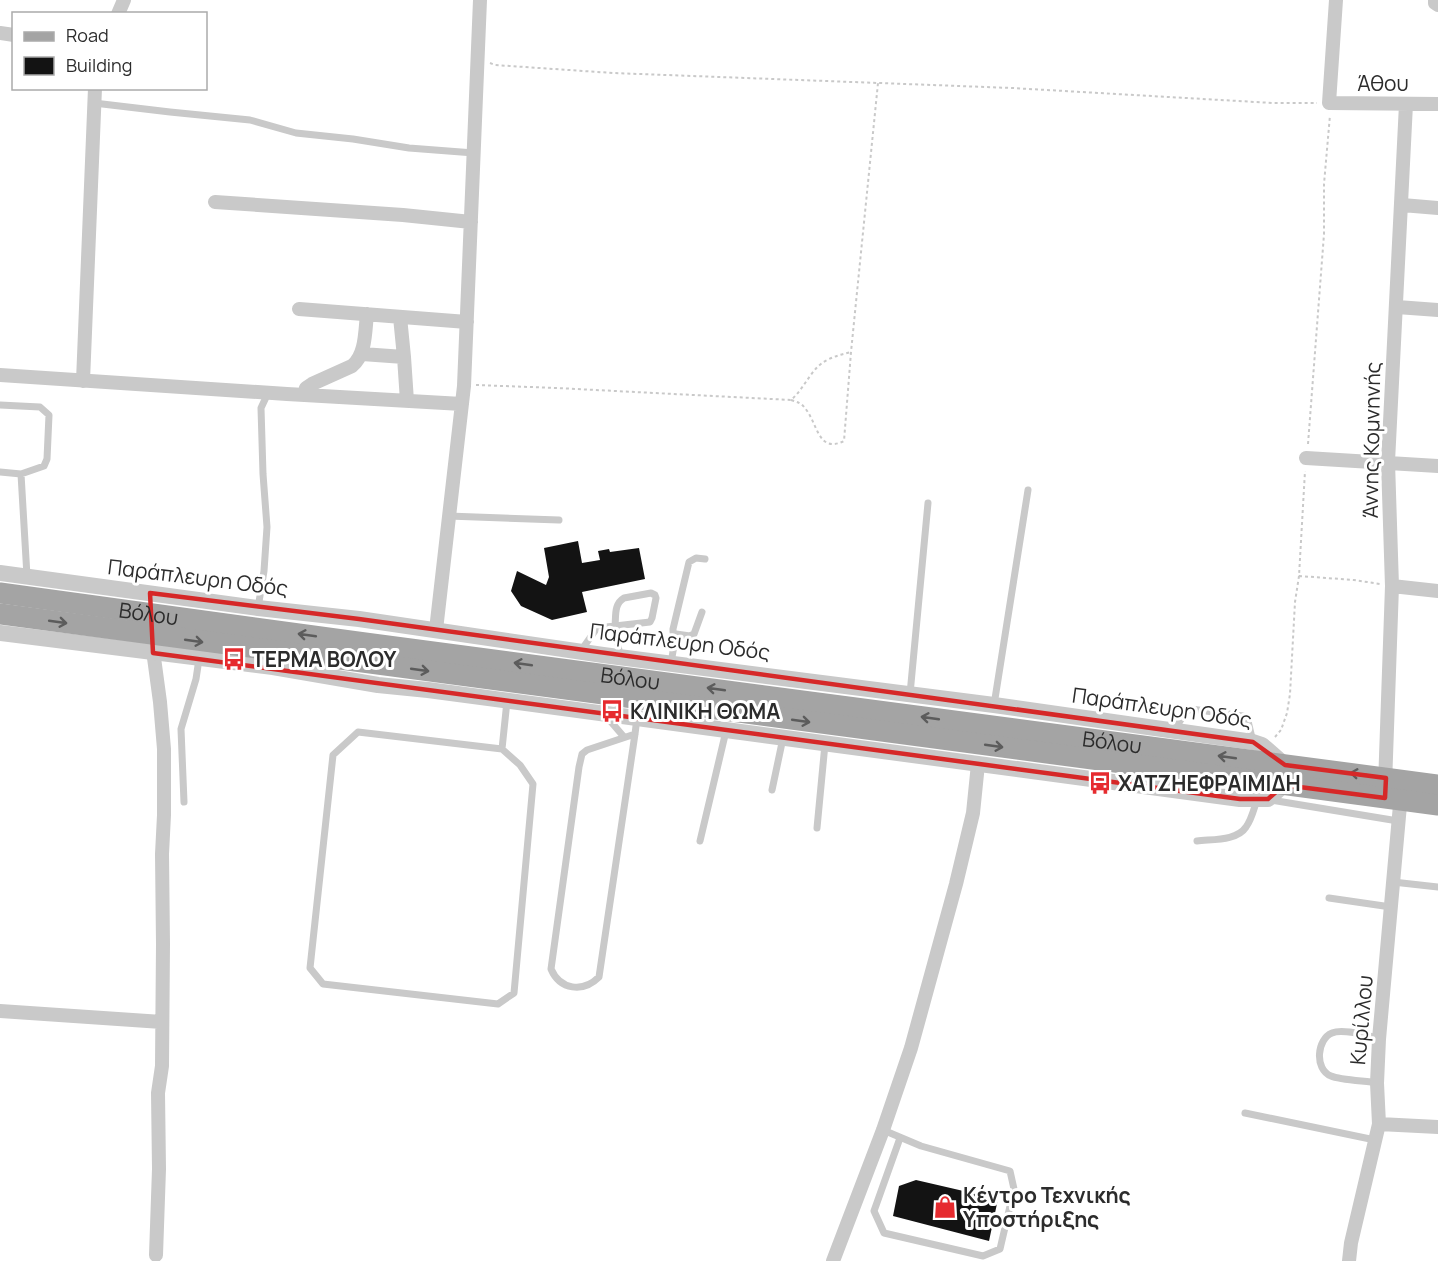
<svg xmlns="http://www.w3.org/2000/svg" width="1438" height="1261" viewBox="0 0 1438 1261" font-family="Manrope,sans-serif">
<style>
.building{fill:#131313}
.lines{fill:none;stroke-linecap:round;stroke-linejoin:round}
.path{stroke:#c9c9c9;stroke-width:2;stroke-dasharray:3 3;stroke-linecap:butt}
.service{stroke:#c9c9c9;stroke-width:7}
.minor{stroke:#c9c9c9;stroke-width:14}
.tertiary{stroke:#c9c9c9;stroke-width:16}
.primary{stroke:#a4a4a4;stroke-width:21}
.oneway{stroke:#5c5c5c}
.marked{fill:none;stroke:#d62828;stroke-width:4.5;stroke-linejoin:round}
.labels{text-anchor:middle;dominant-baseline:central;stroke-width:6;stroke-linejoin:round;paint-order:stroke}
.street-label{font-size:21px;fill:#2c2c2c;stroke:#fff}
.poi-label{font-size:21px;font-weight:bold;fill:#2c2c2c;stroke:#fff;text-anchor:start}
</style>
<rect width="100%" height="100%" fill="#fff"/>
<path class="building" d="M 578,541 L 582,563 L 600,560 L 598,551 L 609,549 L 610,552 L 639,548 L 645,579 L 582,592 L 587,612 L 552,620 L 521,606 L 511,591 L 517,571 L 546,585 L 549,577 L 544,548 Z
M 916,1180 L 998,1199 L 989,1241 L 893,1216 L 899,1186 Z"/>
<g class="lines">
<path class="path" d="M 490,63 L 495,65 L 613,73 L 1012,88 L 1273,103 L 1317,103
M 476,385 L 557,388 L 791,400 C 805,388 811,368 827,360 C 835,356 843,354 851,352
M 791,400 C 797,402 801,403 804,407 C 818,422 817,454 844,441 L 851,352 L 878,83
M 1308,444 L 1324,234 L 1324,184 L 1330,115
M 1299,576 L 1354,580 L 1380,584
M 1275,737 L 1281,730 L 1287,713 L 1290,694 L 1295,602 L 1299,576 L 1305,471"/>
<path class="service" d="M 94,103 L 170,112 L 250,120 L 296,133 L 353,139 L 409,148 L 474,153
M 0,405 L 40,407 L 49,415 L 47,459 L 44,466 L 21,474 L 0,472
M 21,474 L 27,576
M 448,516 L 559,520
M 651,593 L 655,595 L 656,598 L 652,618 L 650,622 L 615,626 C 616,615 614,604 624,598 Z
M 258,608 L 264,571 L 267,527 L 263,474 L 261,408 L 268,393
M 676,634 L 690,636 L 694,634 L 702,612
M 580,652 L 597,628 L 615,626 L 620,657
M 671,663 L 676,634 L 673,632 L 673,629 L 689,562 L 696,558 L 705,559
M 910,694 L 928,503
M 994,705 L 1028,490
M 606,716 L 624,737
M 1174,730 L 1186,712 L 1191,709 L 1243,716 L 1248,721 L 1253,742
M 358,732 L 502,749 L 520,765 L 533,784 L 514,993 L 498,1004 L 323,984 L 310,968 L 333,755 Z
M 635,734 L 587,750 L 582,754 L 579,767 L 551,969 C 560,990 583,993 599,977 L 635,734 L 637,718
M 502,749 L 507,701
M 772,790 L 783,738
M 1271,800 L 1398,821
M 184,802 L 181,729 L 196,679 L 199,659
M 817,828 L 825,744
M 700,841 L 726,731
M 1197,841 C 1212,839 1237,841 1246,827 C 1252,819 1254,808 1257,800
M 1393,882 L 1438,887
M 1329,898 L 1391,907
M 1377,1083 C 1366,1081 1340,1080 1331,1076 C 1314,1069 1317,1039 1332,1033 C 1343,1028 1368,1036 1379,1038
M 1245,1113 L 1375,1140
M 883,1130 L 921,1146 L 1010,1171 L 1014,1189 L 1000,1249 L 983,1256 L 884,1233 L 874,1211 L 900,1138"/>
<path class="minor" d="M 1336,0 L 1329,103 L 1438,104
M 1435,0 L 1435,3 L 1438,5
M 118,14 L 124,0
M 0,33 L 14,35
M 215,202 L 403,215 L 471,222
M 1402,205 L 1438,208
M 1397,307 L 1438,310
M 299,309 L 467,322
M 400,317 L 404,357 L 407,401
M 362,354 L 404,357
M 0,375 L 287,394 L 462,404
M 83,381 L 95,88
M 304,395 L 306,388 L 312,384 L 352,366 C 366,355 365,331 367,314
M 1306,458 L 1438,466
M 1392,586 L 1438,591
M 436,630 L 464,386 L 480,0
M 152,643 L 160,702 L 164,749 L 164,815 L 162,854 L 163,944 L 162,1066 L 158,1093 L 159,1169 L 156,1255
M 1385,785 L 1392,586 L 1388,462 L 1406,104
M 0,1011 L 162,1022
M 1379,1124 L 1438,1127
M 833,1261 L 883,1130 L 911,1048 L 956,884 L 973,813 L 978,764
M 1349,1261 L 1351,1243 L 1379,1124 L 1377,1083 L 1379,1039 L 1401,794"/>
<path class="tertiary" d="M 0,573 L 258,608 L 359,619 L 603,655 L 994,705 L 1253,742 L 1262,745 L 1285,765 L 1284,785 L 1268,799 L 1240,799 L 428,690 L 378,685 L 273,667 L 0,633"/>
<g class="primary">
<path id="s1" d="M 0,593 L 365,643 L 1438,785"/>
<path d="M 0,614 L 1438,805"/>
</g>
</g>
<defs><path id="oneway-shaft" d="M-6 0H5M1.5-3L5.5 0L1.5 3" fill="none" stroke-width="1.6" stroke-linecap="round" stroke-linejoin="round" transform="scale(1.5)"/></defs>
<g class="oneway">
<use href="#oneway-shaft" transform="translate(58 622) rotate(8)"/>
<use href="#oneway-shaft" transform="translate(307 635) rotate(-172)"/>
<use href="#oneway-shaft" transform="translate(194 641) rotate(8)"/>
<use href="#oneway-shaft" transform="translate(523 664) rotate(-172)"/>
<use href="#oneway-shaft" transform="translate(420 670) rotate(8)"/>
<use href="#oneway-shaft" transform="translate(716 689) rotate(-172)"/>
<use href="#oneway-shaft" transform="translate(930 718) rotate(-172)"/>
<use href="#oneway-shaft" transform="translate(801 721) rotate(8)"/>
<use href="#oneway-shaft" transform="translate(994 746) rotate(8)"/>
<use href="#oneway-shaft" transform="translate(1227 757) rotate(-172)"/>
<use href="#oneway-shaft" transform="translate(1359 774) rotate(-173)"/>
</g>
<path class="marked" d="M 150,593 L 359,619 L 1253,742 L 1285,765 L 1386,778 L 1385,798 L 1284,785 L 1268,799 L 1240,799 L 153,653 Z"/>
<defs>
<g id="bus-bare" transform="scale(1.8)"><path d="M-5-6H5V4H4V6H2V4H-2V6H-4V4H-5ZM-3.5-4V0h7V-4ZM-3.5 1.2v1.5H-2V1.2ZM2 1.2v1.5H3.5V1.2Z" fill="#e62b2f" stroke="#fff" stroke-width="2.5" paint-order="stroke"/></g>
<g id="shop-bare" transform="scale(1.8)"><path d="M-5-2.5h2.3a2.7 3.5 0 0 1 5.4 0H5L5.5 6h-11ZM-1.5-2.5h3a1.5 2.3 0 0 0-3 0Z" fill="#e62b2f" stroke="#fff" stroke-width="2.5" paint-order="stroke"/></g>
</defs>
<g fill-rule="evenodd">
<use href="#bus-bare" x="234" y="659"/>
<use href="#bus-bare" x="612" y="711"/>
<use href="#bus-bare" x="1100" y="783"/>
<use href="#shop-bare" x="945" y="1207"/>
</g>
<g class="labels">
<g class="street-label">
<text x="1383" y="83">Άθου</text>
<text transform="translate(1371 440) rotate(-89)">Άννης Κομνηνής</text>
<text transform="translate(198 577) rotate(7)">Παράπλευρη Οδός</text>
<text stroke="none"><textPath href="#s1" startOffset="150">Βόλου</textPath></text>
<text transform="translate(680 641) rotate(7)">Παράπλευρη Οδός</text>
<text stroke="none"><textPath href="#s1" startOffset="636">Βόλου</textPath></text>
<text transform="translate(1162 707) rotate(8)">Παράπλευρη Οδός</text>
<text stroke="none"><textPath href="#s1" startOffset="1122">Βόλου</textPath></text>
<text transform="translate(1361 1020) rotate(-85)">Κυρίλλου</text>
</g>
<g class="poi-label">
<text x="252" y="659">ΤΕΡΜΑ ΒΟΛΟΥ</text>
<text x="630" y="711">ΚΛΙΝΙΚΗ ΘΩΜΑ</text>
<text x="1118" y="783">ΧΑΤΖΗΕΦΡΑΙΜΙΔΗ</text>
<text x="963" y="1195">Κέντρο Τεχνικής<tspan x="963" dy="24">Υποστήριξης</tspan></text>
</g>
</g>
<rect x="12" y="12" width="195" height="78" fill="#ffffff" stroke="#ababab" stroke-width="1.5"/>
<rect x="24" y="32" width="30" height="9" fill="#a4a4a4" stroke="#ababab" stroke-width="1.5"/>
<text x="66" y="42" font-size="18" fill="#2c2c2c">Road</text>
<rect x="24" y="57" width="30" height="18" fill="#131313" stroke="#ababab" stroke-width="1.5"/>
<text x="66" y="72" font-size="18" fill="#2c2c2c">Building</text>
</svg>
